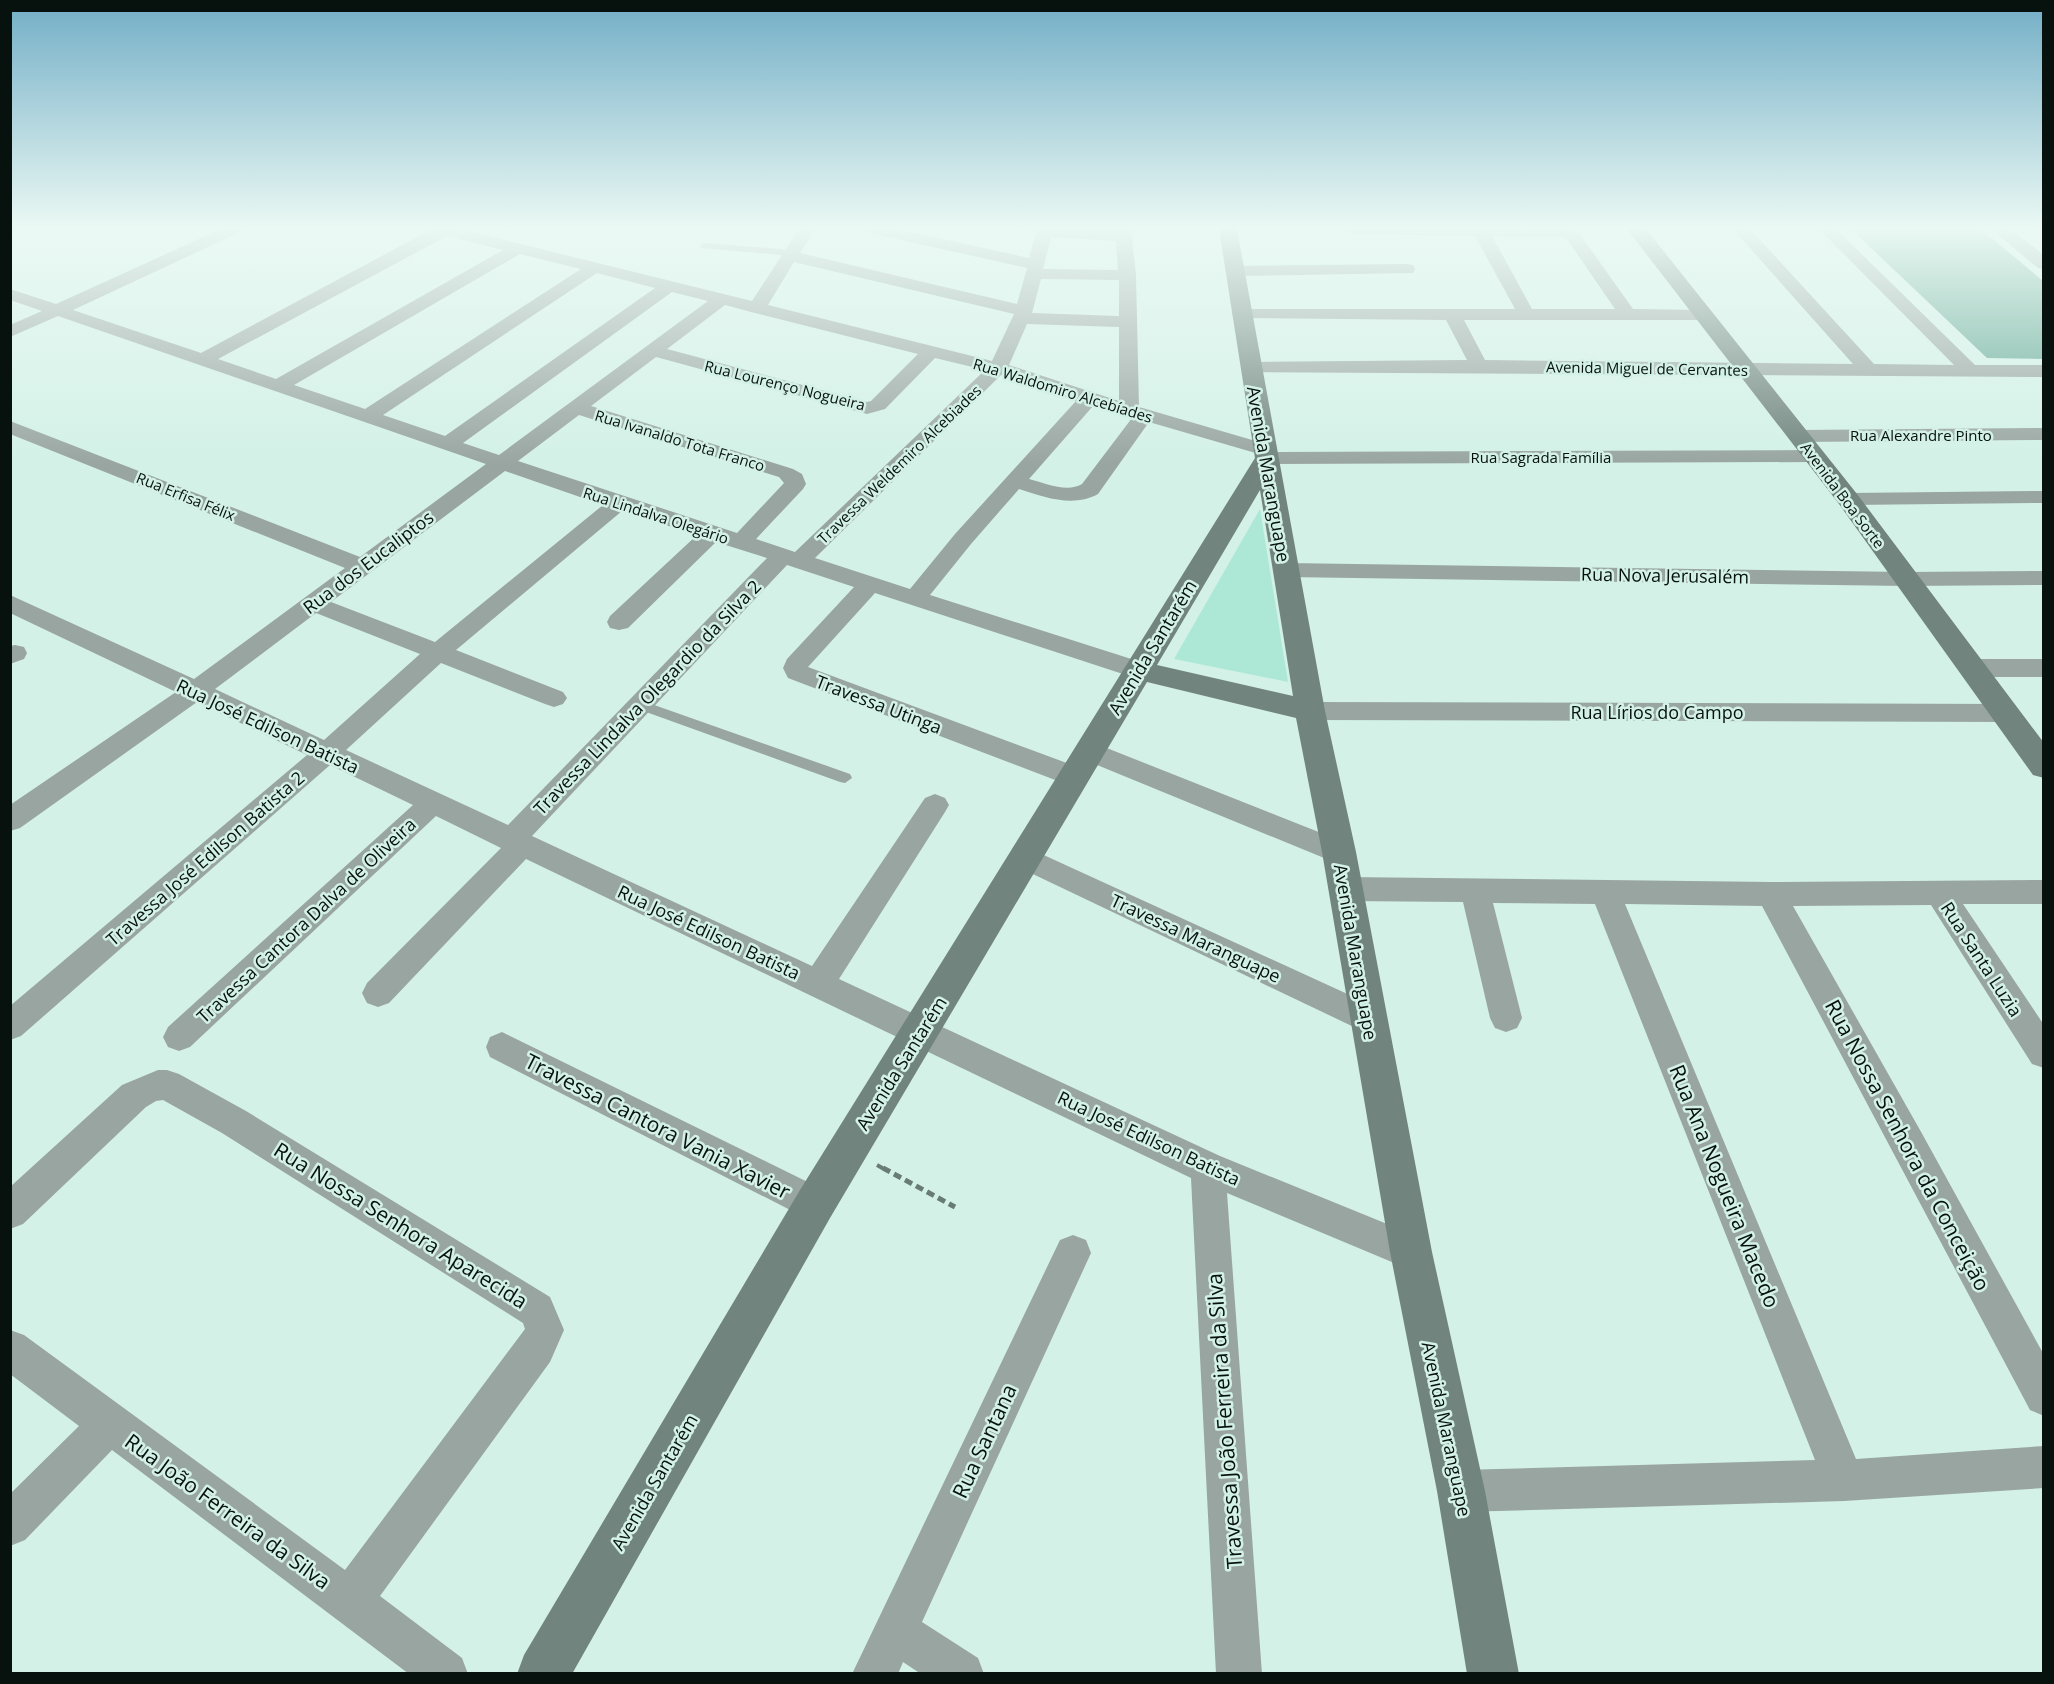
<svg xmlns="http://www.w3.org/2000/svg" width="2054" height="1684" viewBox="0 0 2054 1684" font-family="'Open Sans',sans-serif">
<style>
.green{fill:#ade8d6}
.water{fill:#62a692}
.lines{fill:none;stroke-linecap:round;stroke-linejoin:round}
.path-far1{stroke:#687b75;stroke-width:4;stroke-dasharray:7 3;stroke-linecap:butt}
.path{stroke:#687b75;stroke-width:5;stroke-dasharray:8 4.5;stroke-linecap:butt}
.lane{fill:#99a5a1;fill-rule:evenodd}
.street{fill:#99a5a1;fill-rule:evenodd}
.secondary{fill:#72847e;fill-rule:evenodd}
.labels{text-anchor:middle;dominant-baseline:central;stroke-width:5;stroke-linejoin:round;paint-order:stroke}
.far-street-label{font-size:15px;fill:#07110e;stroke:#d3f1e7}
.street-label{font-size:18px;fill:#07110e;stroke:#d3f1e7}
.near-street-label{font-size:21px;fill:#07110e;stroke:#d3f1e7}
</style>
<rect width="100%" height="100%" fill="#d3f1e7"/>
<path class="green" d="M 1260,509 L 1288,682 L 1174,659 Z"/>
<path class="water" d="M 1851,229 L 1981,229 L 2043,281 L 2043,359 L 1987,358 Z"/>
<g class="lines">
<path class="path-far1" d="M 877,1165 L 886,1170"/>
<path class="path" d="M 883,1168 L 955,1207"/>
<path class="lane" d="M 704,243 L 792,250 L 796,253 L 792,256 L 701,248 L 700,246 Z
M 640,700 L 850,774 L 852,778 L 845,783 L 840,782 L 635,708 L 633,705 L 635,702 Z"/>
<path class="street" d="M 221,229 L 242,229 L 240,232 L 73,310 L 201,353 L 432,229 L 460,229 L 752,301 L 799,229 L 815,229 L 800,253 L 1017,304 L 1027,268 L 874,234 L 866,229 L 896,229 L 1029,258 L 1037,229 L 1131,229 L 1136,275 L 1139,407 L 1273,446 L 1275,452 L 1814,450 L 1821,452 L 1824,456 L 1821,460 L 1814,462 L 1267,464 L 1260,462 L 1257,458 L 1259,454 L 1149,422 L 1098,494 C 1073,508 1044,497 1019,489 L 971,544 L 930,595 L 1147,664 L 1151,670 L 1147,676 L 1138,679 L 1129,676 L 875,593 L 808,667 L 1083,769 L 1087,776 L 1083,783 L 1073,786 L 1063,783 L 788,678 L 783,668 L 787,659 L 854,587 L 787,565 L 532,836 L 812,966 L 925,798 L 935,794 L 945,798 L 949,805 L 945,812 L 839,979 L 1220,1156 L 1424,1239 L 1429,1252 L 1424,1265 L 1411,1270 L 1227,1193 L 1262,1674 L 1216,1674 L 1191,1178 L 526,859 L 389,1003 L 378,1007 L 367,1003 L 362,993 L 367,983 L 501,848 L 436,816 L 190,1047 L 179,1051 L 168,1047 L 163,1037 L 168,1027 L 413,805 L 330,765 L 21,1036 L 10,1040 L 10,1006 L 307,755 L 197,702 L 20,828 L 10,831 L 10,805 L 176,692 L 10,613 L 10,595 L 194,679 L 345,568 L 10,434 L 10,421 L 360,557 L 486,464 L 58,316 L 10,337 L 10,325 L 42,311 L 10,300 L 10,289 L 56,304 ZM 447,236 L 503,250 L 276,379 L 218,359 ZM 1051,237 L 1116,241 L 1118,270 L 1043,269 ZM 520,254 L 581,269 L 365,409 L 294,385 ZM 794,262 L 1014,314 L 992,361 L 768,305 ZM 597,273 L 655,288 L 445,436 L 383,415 ZM 1041,279 L 1119,280 L 1119,316 L 1032,313 ZM 672,292 L 708,301 L 499,455 L 463,443 ZM 725,305 L 751,312 L 918,354 L 871,401 L 867,402 L 667,349 ZM 1027,324 L 1119,327 L 1119,401 L 1009,365 ZM 656,357 L 867,414 L 885,409 L 935,358 L 985,370 L 795,552 L 756,539 L 803,489 L 806,484 L 802,474 L 793,469 L 591,406 ZM 1001,375 L 1076,401 L 955,534 L 910,589 L 815,558 ZM 1093,406 L 1132,418 L 1082,484 C 1067,493 1045,483 1029,479 ZM 579,415 L 779,477 L 784,483 L 737,533 L 518,461 ZM 505,471 L 603,505 L 435,642 L 331,602 ZM 622,511 L 697,535 L 610,616 L 607,622 L 610,628 L 619,630 L 628,628 L 716,542 L 767,558 L 508,825 L 346,750 L 441,663 L 545,704 L 554,707 L 563,704 L 567,698 L 563,692 L 456,650 ZM 316,613 L 420,654 L 324,740 L 215,689 Z
M 1344,229 L 1572,229 L 1579,233 L 1633,309 L 1702,310 L 1708,311 L 1711,315 L 1708,319 L 1702,320 L 1464,320 L 1485,360 L 1853,364 L 1733,229 L 1750,229 L 1874,364 L 1954,365 L 1819,229 L 1836,229 L 1975,365 L 2044,365 L 2044,377 L 1244,372 L 1242,368 L 1244,364 L 1251,362 L 1467,360 L 1446,320 L 1235,318 L 1232,314 L 1235,310 L 1241,309 L 1515,309 L 1475,236 L 1352,234 ZM 1492,236 L 1562,237 L 1567,239 L 1615,309 L 1532,309 Z
M 1991,229 L 2009,229 L 2044,255 L 2044,269 L 2038,268 Z
M 1407,264 L 1413,265 L 1415,269 L 1413,273 L 1235,276 L 1229,275 L 1227,271 L 1229,267 L 1235,266 Z
M 2044,428 L 2044,440 L 1798,442 L 1791,440 L 1788,436 L 1791,432 L 1798,430 Z
M 2044,491 L 2044,503 L 1848,505 L 1840,504 L 1837,499 L 1840,494 L 1848,493 Z
M 1286,563 L 1906,572 L 2044,571 L 2044,585 L 1906,586 L 1286,577 L 1278,575 L 1274,570 L 1278,565 Z
M 15,645 L 24,647 L 27,653 L 24,659 L 10,664 L 10,646 Z
M 1973,659 L 2044,659 L 2044,677 L 1973,677 L 1964,674 L 1961,668 L 1964,662 Z
M 1310,702 L 2004,704 L 2013,707 L 2017,713 L 2013,719 L 2004,722 L 1310,720 L 1301,717 L 1297,711 L 1301,705 Z
M 1089,741 L 1349,844 L 1353,852 L 1349,860 L 1339,863 L 1329,860 L 1080,758 L 1076,751 L 1080,744 Z
M 1024,846 L 1378,1008 L 1383,1018 L 1378,1028 L 1367,1032 L 1356,1028 L 1014,865 L 1010,857 L 1014,849 Z
M 1345,877 L 1771,882 L 2044,880 L 2044,904 L 1963,904 L 2044,1025 L 2044,1068 L 2032,1064 L 1931,905 L 1793,906 L 1920,1130 L 2044,1355 L 2044,1416 L 2030,1410 L 1762,906 L 1625,904 L 1856,1459 L 2044,1446 L 2044,1488 L 1844,1501 L 1461,1512 L 1446,1506 L 1440,1491 L 1446,1476 L 1461,1470 L 1815,1460 L 1595,904 L 1493,903 L 1522,1018 L 1517,1028 L 1506,1032 L 1495,1028 L 1490,1018 L 1463,902 L 1345,901 L 1335,897 L 1330,889 L 1335,881 Z
M 502,1032 L 828,1192 L 833,1204 L 828,1216 L 815,1221 L 802,1216 L 490,1057 L 486,1047 L 490,1037 Z
M 158,1070 L 167,1070 L 179,1074 L 246,1111 L 550,1297 L 564,1330 L 550,1362 L 380,1596 L 462,1658 L 468,1674 L 409,1674 L 112,1450 L 25,1540 L 10,1546 L 10,1494 L 79,1426 L 10,1374 L 10,1330 L 24,1335 L 345,1570 L 525,1329 L 523,1323 L 222,1133 L 163,1100 L 156,1101 L 146,1107 L 23,1224 L 10,1229 L 10,1187 L 122,1085 Z
M 1073,1235 L 1086,1240 L 1091,1253 L 922,1622 L 978,1658 L 984,1674 L 921,1674 L 903,1662 L 898,1674 L 852,1674 L 1060,1240 Z"/>
<path class="secondary" d="M 1219,229 L 1237,229 L 1325,711 L 1356,852 L 1432,1252 L 1485,1491 L 1519,1674 L 1467,1674 L 1437,1491 L 1390,1252 L 1322,852 L 1296,718 L 1147,682 L 830,1218 L 572,1674 L 517,1674 L 524,1655 L 800,1190 L 1255,458 ZM 1260,490 L 1293,696 L 1157,665 Z
M 1627,229 L 1646,229 L 1857,494 L 2044,743 L 2044,778 L 2033,775 L 1839,504 Z"/>
</g>
<linearGradient id="sky" x2="0" y2="1"><stop stop-color="#72aec6"/><stop offset="0.49" stop-color="#ebf9f4"/><stop offset="1" stop-color="#ebf9f4" stop-opacity="0"/></linearGradient>
<rect width="2054" height="465" fill="url(#sky)"/>
<g class="labels">
<g class="far-street-label">
<text transform="translate(1647 368) rotate(1)">Avenida Miguel de Cervantes</text>
<text transform="translate(785 385) rotate(14)">Rua Lourenço Nogueira</text>
<text transform="translate(1063 390) rotate(17)">Rua Waldomiro Alcebíades</text>
<text x="1921" y="435">Rua Alexandre Pinto</text>
<text transform="translate(680 440) rotate(17)">Rua Ivanaldo Tota Franco</text>
<text x="1541" y="457">Rua Sagrada Família</text>
<text transform="translate(899 464) rotate(-44)">Travessa Weldemiro Alcebiades</text>
<text transform="translate(1843 495) rotate(53)">Avenida Boa Sorte</text>
<text transform="translate(186 496) rotate(22)">Rua Erfisa Félix</text>
<text transform="translate(656 515) rotate(18)">Rua Lindalva Olegário</text>
</g>
<g class="street-label">
<text transform="translate(1269 474) rotate(80)">Avenida Maranguape</text>
<text transform="translate(368 562) rotate(-37)">Rua dos Eucaliptos</text>
<text transform="translate(1665 575) rotate(1)">Rua Nova Jerusalém</text>
<text transform="translate(1152 647) rotate(-59)">Avenida Santarém</text>
<text transform="translate(647 697) rotate(-46)">Travessa Lindalva Olegardio da Silva 2</text>
<text transform="translate(879 704) rotate(21)">Travessa Utinga</text>
<text x="1657" y="712">Rua Lírios do Campo</text>
<text transform="translate(268 726) rotate(25)">Rua José Edilson Batista</text>
<text transform="translate(205 858) rotate(-41)">Travessa José Edilson Batista 2</text>
<text transform="translate(306 920) rotate(-43)">Travessa Cantora Dalva de Oliveira</text>
<text transform="translate(709 932) rotate(25)">Rua José Edilson Batista</text>
<text transform="translate(1196 938) rotate(25)">Travessa Maranguape</text>
<text transform="translate(1356 952) rotate(80)">Avenida Maranguape</text>
<text transform="translate(1982 959) rotate(57)">Rua Santa Luzia</text>
<text transform="translate(901 1063) rotate(-58)">Avenida Santarém</text>
<text transform="translate(1149 1138) rotate(25)">Rua José Edilson Batista</text>
<text transform="translate(1447 1429) rotate(78)">Avenida Maranguape</text>
<text transform="translate(654 1482) rotate(-60)">Avenida Santarém</text>
</g>
<g class="near-street-label">
<text transform="translate(658 1126) rotate(27)">Travessa Cantora Vania Xavier</text>
<text transform="translate(1908 1145) rotate(62)">Rua Nossa Senhora da Conceição</text>
<text transform="translate(1725 1186) rotate(68)">Rua Ana Nogueira Macedo</text>
<text transform="translate(401 1225) rotate(32)">Rua Nossa Senhora Aparecida</text>
<text transform="translate(1224 1421) rotate(-94)">Travessa João Ferreira da Silva</text>
<text transform="translate(984 1441) rotate(-65)">Rua Santana</text>
<text transform="translate(228 1511) rotate(36)">Rua João Ferreira da Silva</text>
</g>
</g>
<rect width="2054" height="1684" fill="none" stroke="#07110e" stroke-width="24"/>
</svg>
